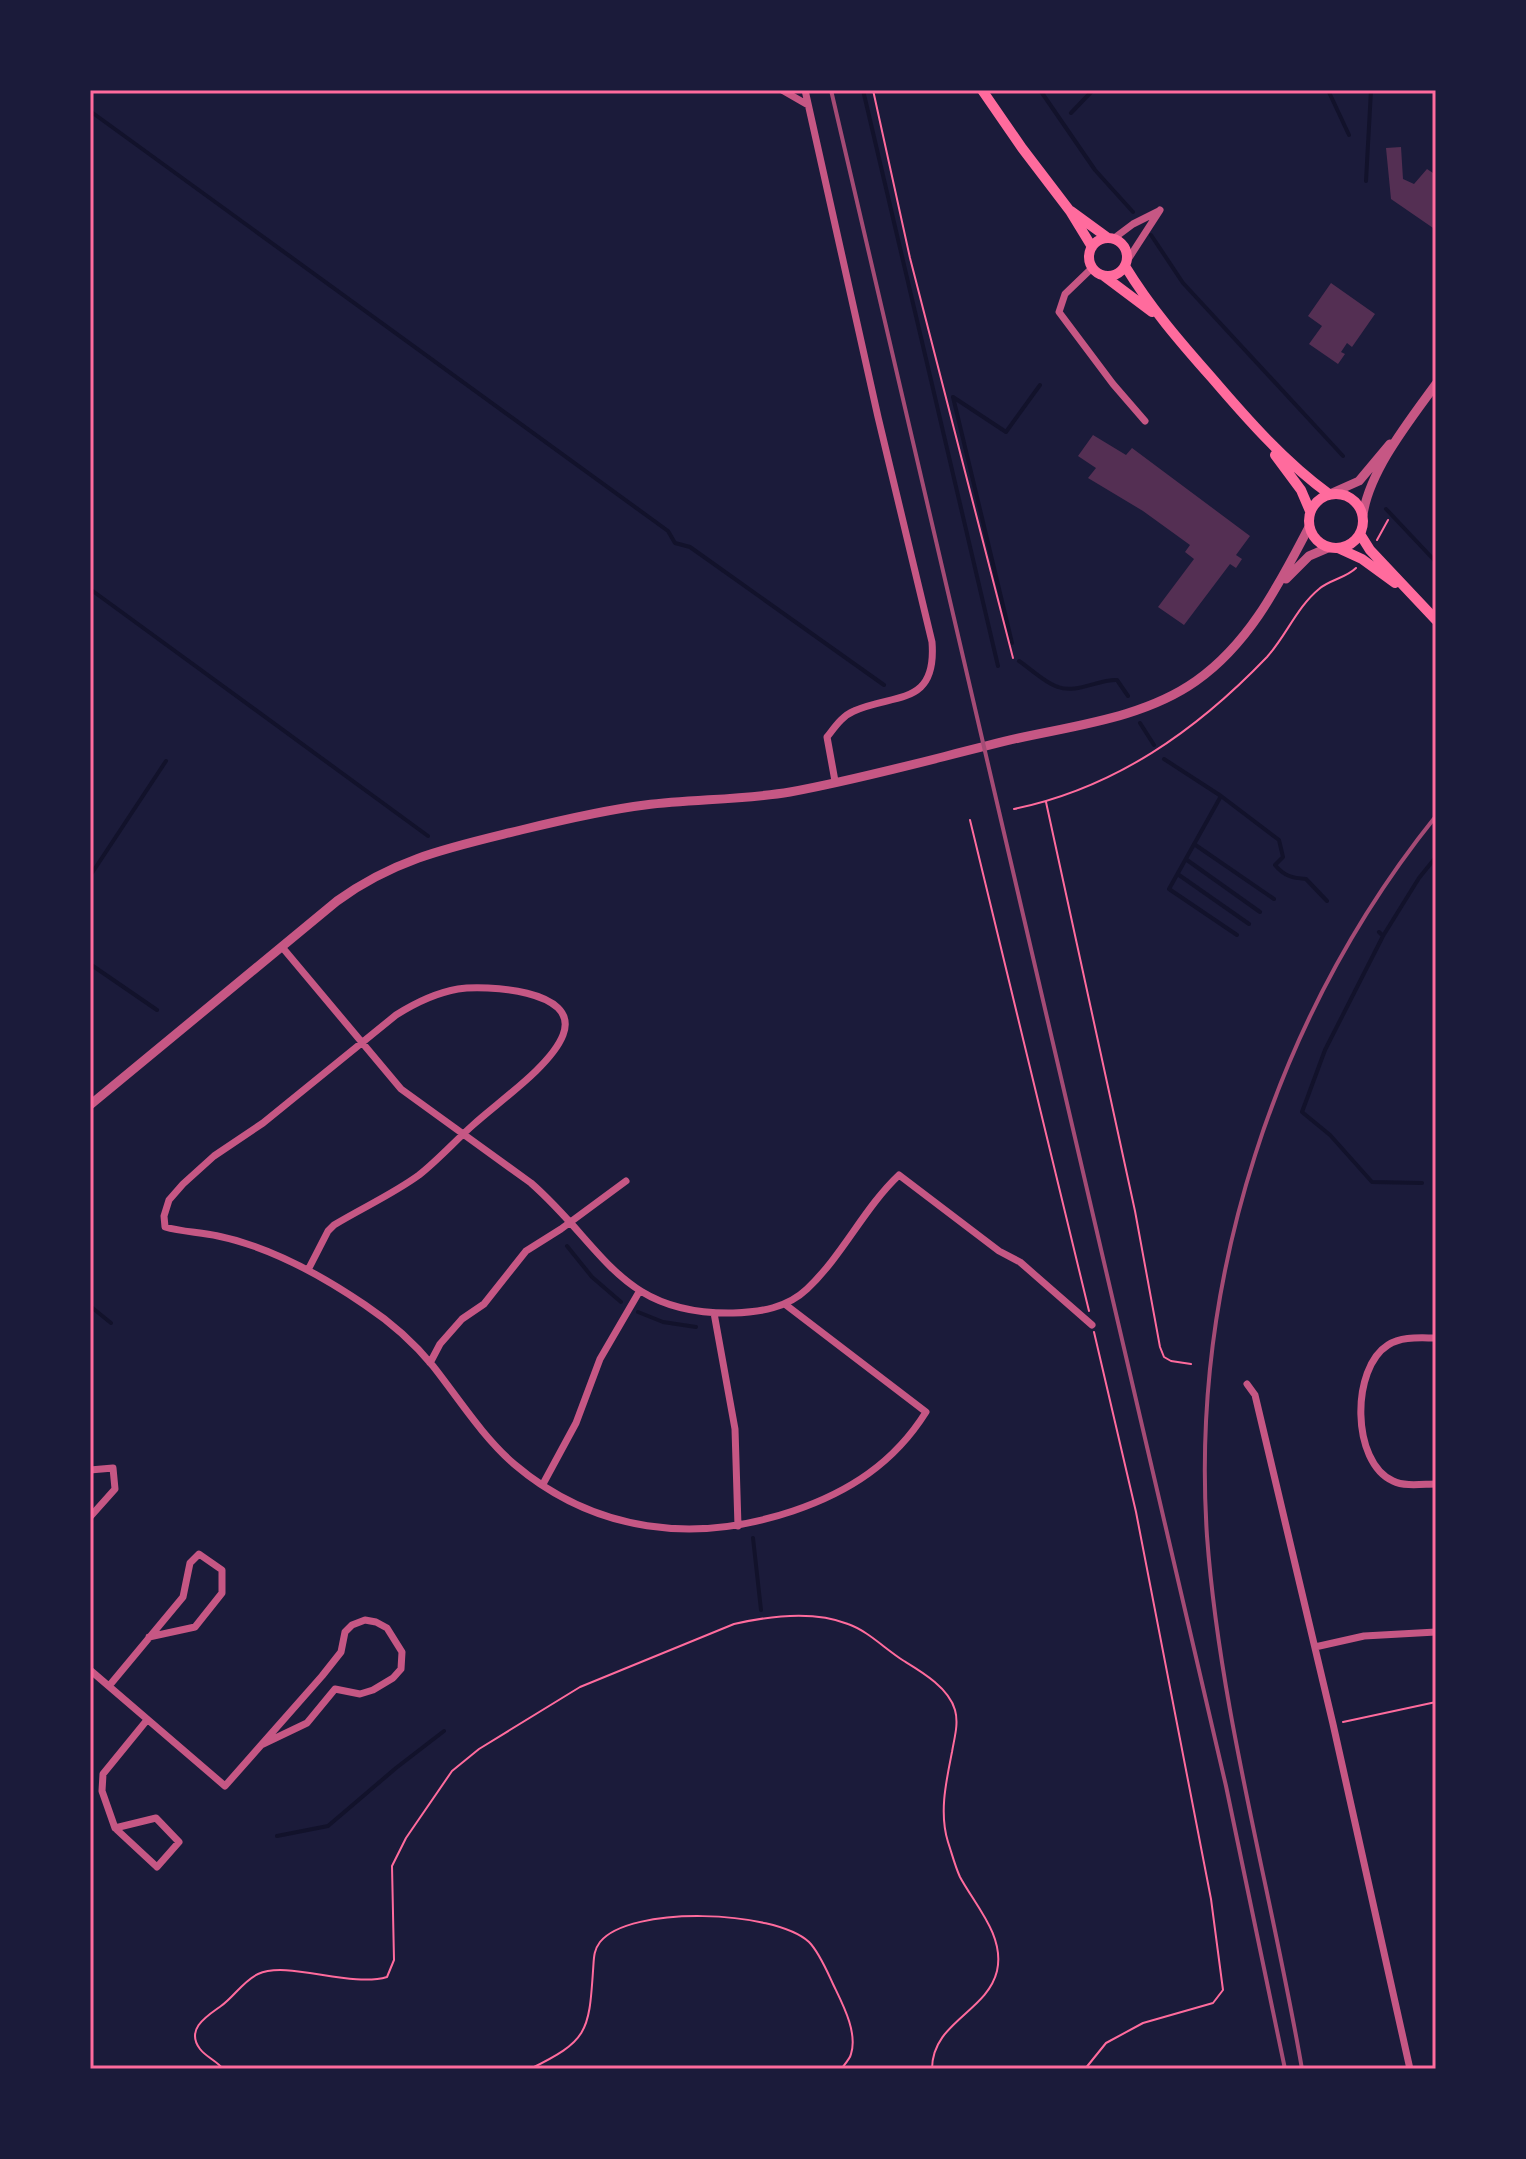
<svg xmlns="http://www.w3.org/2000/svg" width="1526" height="2159" viewBox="0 0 1526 2159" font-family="'DM Sans',sans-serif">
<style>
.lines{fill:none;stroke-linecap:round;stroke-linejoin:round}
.stream{stroke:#12122b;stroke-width:4}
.building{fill:#542f53}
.path{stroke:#ff6b9d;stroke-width:2}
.minor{stroke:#c65784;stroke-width:7}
.tertiary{stroke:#c65784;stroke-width:9}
.secondary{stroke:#ff6b9d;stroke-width:10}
.rail{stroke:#a44b75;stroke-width:4}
.neatline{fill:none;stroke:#ff6b9d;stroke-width:3}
</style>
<rect width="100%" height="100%" fill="#1b1b3a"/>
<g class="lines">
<path class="stream" d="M 863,90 L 998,666
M 1040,90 L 1095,170 L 1133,212
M 1328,90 L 1349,135
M 90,111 L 668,531 L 675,543 L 690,547 L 884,685
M 1071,113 L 1093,90
M 1366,181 L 1371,90
M 1151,235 L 1183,283 L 1343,456
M 1386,509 L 1436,562
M 90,589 L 428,836
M 1012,643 L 953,397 L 1006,432 L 1040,385
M 1019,661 C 1031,669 1045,683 1058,687 C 1076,694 1099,679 1117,680 L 1128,696
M 1140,723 L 1154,745
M 1164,759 L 1221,796 L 1279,840 L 1283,857 L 1275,865 C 1284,876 1292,878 1306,879 L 1327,901
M 1221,796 L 1169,889 L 1237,935
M 1194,844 L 1274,899
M 1187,860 L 1260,912
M 1179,875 L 1249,924
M 90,876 L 166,761
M 1379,932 L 1383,936 L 1419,878 L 1436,857
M 1383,936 L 1325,1050 L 1302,1112 L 1330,1135 L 1372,1182 L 1422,1183
M 90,964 L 157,1010
M 567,1246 L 592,1277 L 621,1302
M 90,1306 L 111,1323
M 638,1312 L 663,1322 L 696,1327
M 753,1538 L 761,1610
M 277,1836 L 328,1826 L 396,1768 L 444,1731"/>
</g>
<path class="building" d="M 1401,147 L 1403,179 L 1414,184 L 1427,169 L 1436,175 L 1436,230 L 1391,199 L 1386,148 Z
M 1331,283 L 1375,314 L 1352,347 L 1347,343 L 1341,352 L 1345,354 L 1338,364 L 1309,344 L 1322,326 L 1308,316 Z
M 1093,435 L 1126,455 L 1132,448 L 1250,536 L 1236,555 L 1242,559 L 1236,568 L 1230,564 L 1184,625 L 1158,607 L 1194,559 L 1185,552 L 1190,545 L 1143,511 L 1088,478 L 1096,468 L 1078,456 Z"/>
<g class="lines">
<path class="path" d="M 873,90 L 910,258 L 1013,658
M 1377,540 L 1388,520
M 1046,802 L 1135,1211 L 1160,1347 L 1164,1357 L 1171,1361 L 1191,1364
M 1014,809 C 1115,788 1196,731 1267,657 C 1286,636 1297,607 1319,589 C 1329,580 1346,578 1356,568
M 970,820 L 1089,1311
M 1343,1722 L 1436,1702
M 223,2069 C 217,2061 206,2057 200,2049 C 185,2029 207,2016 221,2006 C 234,1997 243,1981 258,1974 C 287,1960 350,1988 387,1977 L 394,1960 L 392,1866 L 406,1838 L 452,1771 L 479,1749 L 580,1687 L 734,1624 C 769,1616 813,1610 848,1624 C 868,1631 885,1649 904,1661 C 922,1672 949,1688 955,1710 C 959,1724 954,1739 952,1752 C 946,1782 939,1813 948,1842 C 952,1854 955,1866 960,1877 C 975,1905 1005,1936 997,1971 C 987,2012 932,2022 932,2069
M 530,2069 C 587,2041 589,2033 593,1971 C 594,1960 593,1951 600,1942 C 630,1905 774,1910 809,1942 C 819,1952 827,1971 833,1984 C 842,2003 858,2032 851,2054 C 850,2059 844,2065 841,2069
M 1085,2069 L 1106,2043 L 1143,2023 L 1213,2003 L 1223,1990 L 1211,1899 L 1136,1512 L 1094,1332"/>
<path class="minor" d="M 782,90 L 808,105
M 805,90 L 878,417 L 932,642 C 937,707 894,693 854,711 C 842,716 835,727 827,737 L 835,781
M 1113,239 L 1133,224 L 1159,211
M 1127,261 L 1160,210
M 1092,268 L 1065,294 L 1059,312 L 1113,384 L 1145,421
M 282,947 L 401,1089 L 531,1183 C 605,1248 620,1315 733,1313 C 761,1312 787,1308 807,1289 C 843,1255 864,1208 899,1175 L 999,1251 L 1020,1262 L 1092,1325
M 308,1270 L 328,1231 L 334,1225 C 362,1208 393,1194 419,1175 C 438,1160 455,1141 473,1125 C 498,1102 551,1066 563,1035 C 581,989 484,985 458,989 C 435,993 415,1003 396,1015 L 263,1123 L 214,1156 L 183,1184 L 169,1200 L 164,1216 L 165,1227 C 182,1232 201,1232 218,1236 C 271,1247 321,1275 365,1305 C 389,1321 415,1344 433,1366 C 459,1399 482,1436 514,1464 C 595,1533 695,1544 793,1511 C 849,1492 894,1463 926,1412 L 786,1305
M 714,1313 L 735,1429 L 738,1526
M 1436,1338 C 1420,1338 1402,1336 1388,1345 C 1351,1368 1351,1462 1393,1481 C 1405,1487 1423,1484 1436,1484
M 430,1363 L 440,1344 L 462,1319 L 484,1304 L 526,1251 L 561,1229 L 626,1181
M 1247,1384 L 1255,1395 L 1333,1724 L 1410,2069
M 90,1470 L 113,1468 L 115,1489 L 90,1517
M 543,1484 L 576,1423 L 600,1359 L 639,1292
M 1315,1647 L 1364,1636 L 1436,1632
M 90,1670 L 225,1786 L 322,1676 L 341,1652 L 345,1632 L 352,1625 L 365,1620 L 376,1622 L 387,1628 L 402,1652 L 401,1669 L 393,1678 L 373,1690 L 360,1694 L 335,1689 L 307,1723 L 261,1745
M 109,1686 L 183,1597 L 190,1563 L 199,1554 L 222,1570 L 222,1593 L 195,1627 L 149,1637
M 115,1828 L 156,1818 L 179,1842 L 157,1867 L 115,1828 L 102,1791 L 103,1774 L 147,1720"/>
<path class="tertiary" d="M 1332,493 L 1359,481 L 1390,444
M 1363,515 C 1369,471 1410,420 1436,384
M 1286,579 L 1309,556 L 1330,547
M 90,1105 L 337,901 C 396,858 452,847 521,830 C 562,820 604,810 645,805 C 693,799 742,800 790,792 C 867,778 943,756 1019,738 C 1078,725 1145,717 1196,681 C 1250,643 1279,584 1309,527"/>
<path class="secondary" d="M 982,90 L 1022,148 L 1070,211 L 1092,247
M 1071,211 L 1108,238
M1089 257a19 19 0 1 1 38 0a19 19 0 1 1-38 0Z
M 1125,266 C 1150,307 1180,342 1212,378 C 1248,420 1284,461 1329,494
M 1104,276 L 1152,312
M 1275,455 L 1301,490 L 1310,511
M1309 521a27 27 0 1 1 54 0a27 27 0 1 1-54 0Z
M 1360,534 L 1370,550 L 1436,620
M 1338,548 L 1362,559 L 1395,583"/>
<path class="rail" d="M 831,90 L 1226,1786 L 1285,2069
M 1302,2069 C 1272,1894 1220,1713 1207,1536 C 1190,1281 1276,1015 1436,816"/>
</g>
<rect width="1526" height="2159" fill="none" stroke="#1b1b3a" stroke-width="184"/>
<rect x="92" y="92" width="1342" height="1975" class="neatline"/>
</svg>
